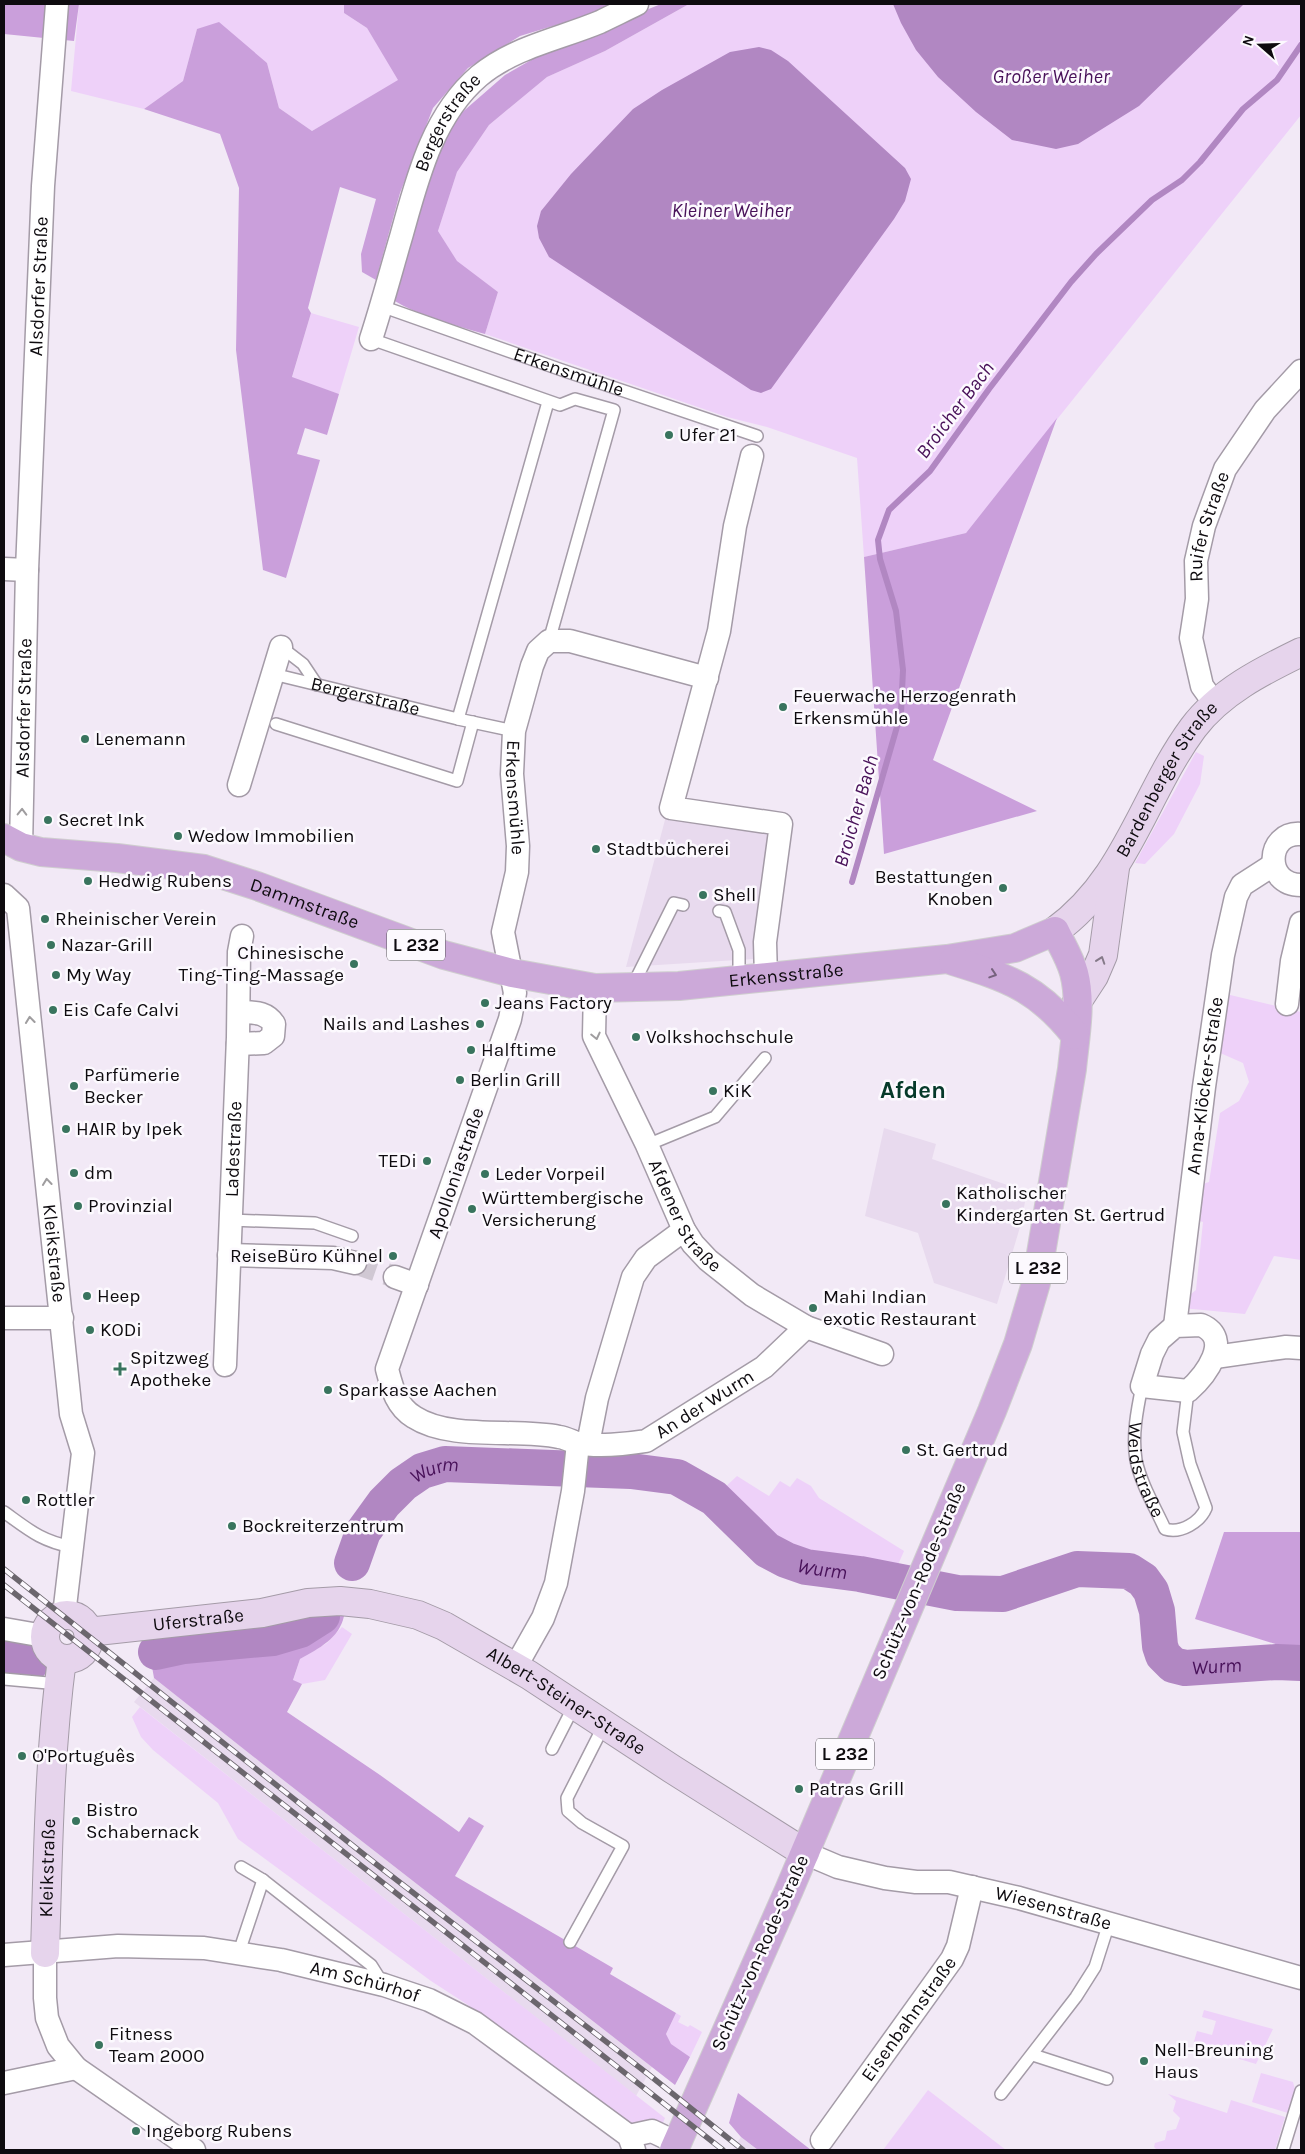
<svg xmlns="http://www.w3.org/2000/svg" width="1305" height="2154" viewBox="0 0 1305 2154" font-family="Karla,sans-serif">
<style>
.built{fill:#e8daee}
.green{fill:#eed1f9}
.forest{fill:#ca9fdb}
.water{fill:#b187c2}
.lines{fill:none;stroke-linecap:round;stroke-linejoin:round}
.stream{stroke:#b187c2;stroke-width:6}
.river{stroke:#b187c2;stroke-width:36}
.street-tunnel{stroke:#d0c8d3;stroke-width:22;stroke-dasharray:22 11;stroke-linecap:butt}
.lane-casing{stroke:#a49ba7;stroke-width:14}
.street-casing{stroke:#a49ba7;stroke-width:25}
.secondary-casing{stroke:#a49ba7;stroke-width:30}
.primary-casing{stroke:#cfcecf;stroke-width:30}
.lane{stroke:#fff;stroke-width:11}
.street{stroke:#fff;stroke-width:22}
.secondary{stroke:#e6d4ec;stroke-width:28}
.primary{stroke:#cca9d9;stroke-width:28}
.rail-casing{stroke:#6b666d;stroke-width:5.5}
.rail{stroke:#fcf9fe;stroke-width:4;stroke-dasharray:11;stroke-linecap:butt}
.oneway{stroke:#9f9d9f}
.oneway2{stroke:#857a89}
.oneway3{stroke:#76627e}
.poi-dot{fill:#39745e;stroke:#fcf9fe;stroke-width:2}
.labels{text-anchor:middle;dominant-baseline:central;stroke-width:5;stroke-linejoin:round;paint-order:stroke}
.shield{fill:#fcf9fe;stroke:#555257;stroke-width:1}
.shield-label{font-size:18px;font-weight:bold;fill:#0e0b0f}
.street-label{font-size:19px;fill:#0e0b0f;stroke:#fcf9fe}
.poi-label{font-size:19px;fill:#0e0b0f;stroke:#fcf9fe;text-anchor:start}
.water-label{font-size:20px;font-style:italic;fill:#481159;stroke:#fcf9fe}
.district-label{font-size:24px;font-weight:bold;fill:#063a2a;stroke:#fcf9fe}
</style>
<rect width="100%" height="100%" fill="#f2e9f6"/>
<path class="built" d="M 666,816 L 769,831 L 753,959 L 626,967 Z
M 884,1128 L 936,1144 L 932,1159 L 1027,1192 L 1020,1227 L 997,1304 L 934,1283 L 918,1233 L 865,1216 Z
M 154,1678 L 264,1765 L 652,2067 L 636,2096 L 134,1702 Z
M 741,2137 L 758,2150 L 732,2150 Z"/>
<path class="green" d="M 79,4 L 344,4 L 344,13 L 367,28 L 399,80 L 312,131 L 279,108 L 267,63 L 197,29 L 183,81 L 144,109 L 71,91 Z
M 689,4 L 1301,4 L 1301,115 L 966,533 L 864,557 L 857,458 L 767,427 L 727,417 L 485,334 L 498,292 L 457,262 L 438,231 L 457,172 L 489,125 L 547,77 L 605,51 Z
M 311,313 L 359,327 L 339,394 L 292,378 Z
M 1196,752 L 1204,756 L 1200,784 L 1174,834 L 1145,864 L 1135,863 Z
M 1226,994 L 1301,1012 L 1301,1260 L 1274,1256 L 1245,1314 L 1182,1308 L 1186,1298 L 1196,1290 L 1203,1222 L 1195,1220 L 1199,1185 L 1209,1182 L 1220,1113 L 1239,1101 L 1249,1082 L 1243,1063 L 1218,1052 Z
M 687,1464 L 721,1491 L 737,1476 L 769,1496 L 780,1481 L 790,1487 L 797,1478 L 811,1486 L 819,1498 L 904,1551 L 884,1597 L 828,1585 L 803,1582 L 779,1571 L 745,1546 L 706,1506 L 675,1481 Z
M 342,1627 L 352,1634 L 325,1680 L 302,1684 L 293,1681 L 300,1659 L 327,1643 Z
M 140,1707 L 665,2118 L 661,2127 L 626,2122 L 599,2108 L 468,2005 L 431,1981 L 238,1839 L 218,1803 L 153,1750 L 141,1737 L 132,1717 Z
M 1204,2010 L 1273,2029 L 1256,2064 L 1193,2045 L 1197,2031 L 1212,2035 L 1216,2021 L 1202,2017 Z
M 676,2013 L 681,2016 L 678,2022 L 688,2027 L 690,2025 L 702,2032 L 690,2057 L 670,2044 L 666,2034 Z
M 1261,2073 L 1293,2082 L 1297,2097 L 1291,2114 L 1252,2102 Z
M 928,2090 L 1006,2150 L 883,2150 Z
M 1168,2094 L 1227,2113 L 1231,2100 L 1285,2117 L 1275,2150 L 1157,2150 L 1154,2147 L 1155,2143 L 1165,2140 L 1167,2131 L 1176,2129 L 1180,2118 L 1173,2111 L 1176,2101 Z"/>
<path class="forest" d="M 4,4 L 79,4 L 74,41 L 4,34 Z
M 344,4 L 625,4 L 520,36 L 468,68 L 433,108 L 400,193 L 376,280 L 362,272 L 361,254 L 376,199 L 340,187 L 308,308 L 311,313 L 292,377 L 339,394 L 327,435 L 305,428 L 297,454 L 320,460 L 286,578 L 263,570 L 236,350 L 239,188 L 220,134 L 144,109 L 183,81 L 197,29 L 219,22 L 267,63 L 279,108 L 312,131 L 398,80 L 367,28 L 344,13 Z
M 661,4 L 689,4 L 605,51 L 547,77 L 489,125 L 457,172 L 438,231 L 457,261 L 498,292 L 485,334 C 454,325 421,317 393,300 L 438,147 L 451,122 L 505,75 L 552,48 Z
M 1057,418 L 933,760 L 1037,811 L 884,854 L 864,557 L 966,533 Z
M 1224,1532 L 1301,1532 L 1301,1652 L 1195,1619 Z
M 338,1615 L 344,1616 C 339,1639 319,1648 300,1659 L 293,1680 L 302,1684 L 287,1712 L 380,1775 L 459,1832 L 469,1817 L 484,1826 L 455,1876 L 613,1968 L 610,1974 L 676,2013 L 666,2034 L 671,2044 L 690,2057 L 675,2085 L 264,1765 L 154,1678 L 151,1661 L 162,1639 C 197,1634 231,1631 266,1627 C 290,1624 314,1616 338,1615 Z
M 738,2093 L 811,2150 L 758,2150 L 741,2137 L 729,2123 Z"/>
<path class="water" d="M 893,4 L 1244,4 L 1139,106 L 1078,144 L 1056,149 L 1012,140 L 976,112 L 938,77 L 916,50 L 901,23 Z
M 759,47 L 771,50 L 788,61 L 905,168 L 911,179 L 905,201 L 894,219 L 771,389 L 761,393 L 751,390 L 549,257 L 539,238 L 537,226 L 541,211 L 571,174 L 633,109 L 662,90 L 730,52 Z"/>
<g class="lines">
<path class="stream" d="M 852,882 L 901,713 L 903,670 L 896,611 L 880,559 L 878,540 L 889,510 L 930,471 L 989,389 L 1071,282 L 1096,254 L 1152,200 L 1182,180 L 1200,162 L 1243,109 L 1277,80 L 1301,45
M 500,1466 L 511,1452"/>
<g class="river">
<path id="s1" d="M 352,1563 L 363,1532 L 384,1503 L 403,1484 L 422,1471 L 445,1464 L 631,1471 L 677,1477 L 714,1498 L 767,1550 L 786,1560 L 806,1567 L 860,1574 L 957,1593 L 1003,1594 L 1077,1569 L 1129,1571 L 1143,1580 L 1151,1591 L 1157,1611 L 1160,1646 L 1163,1655 L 1173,1665 L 1185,1668 L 1277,1662 L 1301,1663"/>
<path d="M 156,1652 L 184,1646 L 273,1638 L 300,1630 L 322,1616"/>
<path d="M 4,1658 L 31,1663"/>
</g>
<path class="street-tunnel" d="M 355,1263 L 395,1277"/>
<g class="lane-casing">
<g id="lane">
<path id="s2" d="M 381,306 L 559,369 L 757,436"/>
<path d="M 371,339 L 560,405 L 575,399 L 614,410 L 549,641"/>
<path d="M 281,647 L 303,664 L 317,685"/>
<path id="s3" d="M 273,674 L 458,719"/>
<path d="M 276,724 L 457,781 L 473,722"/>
<path d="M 514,731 L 458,719 L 548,402"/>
<path d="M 719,911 L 725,912 L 739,950 L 739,980"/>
<path d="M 632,987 L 674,903 L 683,905"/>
<path d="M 647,1145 L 715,1117 L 765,1058"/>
<path d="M 230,1220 L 315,1223 L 352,1236"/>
<path id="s4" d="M 1142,1386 C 1137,1410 1132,1436 1136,1460 C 1141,1484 1155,1507 1165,1529 C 1181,1534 1200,1522 1206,1508 L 1190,1464 L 1183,1432 L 1188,1391"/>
<path d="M 4,1512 C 29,1530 41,1541 72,1547"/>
<path d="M 4,1679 L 59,1684"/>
<path d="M 552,1749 L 575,1704"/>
<path d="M 241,1867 L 263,1880"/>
<path d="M 570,1942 L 623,1846 L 582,1823 L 568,1811 L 567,1798 L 604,1725"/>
<path d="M 239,1952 L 263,1880 L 371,1965 L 383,1984"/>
<path d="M 1033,2055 L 1107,2079"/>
<path d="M 1001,2094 L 1076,1997 L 1095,1967 L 1109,1923"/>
<path d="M 1283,2150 L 1301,2091"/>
</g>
</g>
<g class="street-casing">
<g id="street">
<path id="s5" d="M 371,339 C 382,305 391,271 401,237 C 417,180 432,116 479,76 C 514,47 559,39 600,22 C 612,16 625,10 637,4"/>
<path d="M 752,456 L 735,526 L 719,631 L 671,808 L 781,824 L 765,942 L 766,977"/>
<path d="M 4,569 L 27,570"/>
<path id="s6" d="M 707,678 L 570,641 L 549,641 L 538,651 L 532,666 L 514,731 L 512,774 L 518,846 L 517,872 L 503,932 L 515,993 L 510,1019 L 387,1369 C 392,1388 396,1406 414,1417 C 451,1441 517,1428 559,1437 C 566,1438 571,1441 577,1443 C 596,1447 627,1444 646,1441 L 764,1367 L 806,1327"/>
<path id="s7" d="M 1215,704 L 1202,686 L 1191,638 L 1197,599 L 1196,561 L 1204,526 L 1225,469 L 1265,410 L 1301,371"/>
<path d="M 239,785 L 281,647"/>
<path d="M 1301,834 C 1266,831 1263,885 1301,885"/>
<path id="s8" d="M 21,847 L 27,570 L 43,186 L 57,4"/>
<path id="s9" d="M 4,895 L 18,908 L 71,1414 L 83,1453 L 64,1615"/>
<path id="s10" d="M 595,988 L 594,1036 L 647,1145 L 684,1230 L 693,1244 L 708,1260 L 752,1295 L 806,1327 L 882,1354"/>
<path d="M 1287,1004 L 1292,961 L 1301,923"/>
<path d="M 238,1044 L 264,1043 L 273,1036 L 274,1024 C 265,1011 254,1013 239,1012"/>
<path d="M 229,1255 L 333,1258 L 355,1263"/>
<path d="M 395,1277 L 417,1285"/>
<path d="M 4,1318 L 62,1318"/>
<path d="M 1201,1325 C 1234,1339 1205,1376 1188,1391 L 1142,1386 L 1152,1354 L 1159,1340 L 1175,1326 Z"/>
<path id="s11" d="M 1175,1326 L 1204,1087 L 1223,955 L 1236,897 L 1242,885 L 1273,865"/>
<path d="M 1215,1357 L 1286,1347 L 1301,1348"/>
<path id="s12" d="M 225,1365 L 238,1037 L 239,952 L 242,936"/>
<path d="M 588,1444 L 597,1398 L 633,1277 L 646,1258 L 684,1230"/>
<path d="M 4,1629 L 44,1636"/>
<path d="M 516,1666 L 543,1618 L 556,1583 L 573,1491 L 578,1443"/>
<path id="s13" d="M 805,1853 L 838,1867 L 885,1878 L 916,1882 L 949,1882 L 1019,1898 L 1301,1978"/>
<path d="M 45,1953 L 45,1998 L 47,2018 L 58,2046 L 76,2068 L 194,2150"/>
<path id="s14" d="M 4,1955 L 118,1946 L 204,1948 L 281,1960 L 384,1985 L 429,2000 L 475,2023 L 629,2136 L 634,2150"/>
<path d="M 4,2083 L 76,2068"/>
<path d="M 629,2136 L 652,2131 L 677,2143"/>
<path id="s15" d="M 822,2140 L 952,1959 L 958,1946 L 972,1887"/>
</g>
</g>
<g class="secondary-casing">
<g id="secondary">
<path id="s16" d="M 1055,931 C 1127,879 1143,796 1193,728 C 1220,692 1262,671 1301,652"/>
<path d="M 1077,1002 L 1094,976 L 1103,955 L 1115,868"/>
<circle cx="67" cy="1637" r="22"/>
<path id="s17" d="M 88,1632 L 262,1613 L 308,1603 L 340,1601 L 370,1604 L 418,1615 L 444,1626 L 529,1675 L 672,1769 L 805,1853"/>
<path id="s18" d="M 45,1953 C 48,1855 49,1756 62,1659"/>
</g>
</g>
<g class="primary-casing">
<g id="primary">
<path id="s19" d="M 4,838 L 21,847 L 41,852 L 117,858 L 204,869 L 257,886 L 444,955 L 512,973 L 595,988 L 679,986 L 947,959 L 1015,948 L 1055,931 C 1061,944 1070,958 1074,973 C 1082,1003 1075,1038 1072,1069 L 1036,1283 L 1018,1344 L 992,1411 L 789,1890 L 674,2150"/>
<path d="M 953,961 C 1008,978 1038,988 1075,1035"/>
</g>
</g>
<use href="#lane" class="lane"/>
<use href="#street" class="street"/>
<use href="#secondary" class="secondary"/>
<use href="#primary" class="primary"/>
<g class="rail-casing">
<path id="rail" d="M 4,1569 L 376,1864 L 648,2074 L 743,2150
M 4,1585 L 723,2150"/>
</g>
<use href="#rail" class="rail"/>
</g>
<defs><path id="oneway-chevron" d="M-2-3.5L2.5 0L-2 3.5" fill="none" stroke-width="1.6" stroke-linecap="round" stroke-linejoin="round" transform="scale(1.25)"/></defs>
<g class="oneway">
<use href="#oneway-chevron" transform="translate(22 812) rotate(-89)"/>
<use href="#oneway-chevron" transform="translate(30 1020) rotate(-96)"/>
<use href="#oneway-chevron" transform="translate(596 1036) rotate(77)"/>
<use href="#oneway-chevron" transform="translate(47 1182) rotate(-96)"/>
</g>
<use class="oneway2" href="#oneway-chevron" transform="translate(1101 960) rotate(-71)"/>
<use class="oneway3" href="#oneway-chevron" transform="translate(993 974) rotate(18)"/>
<g class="poi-dot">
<circle cx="669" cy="435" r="5"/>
<circle cx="783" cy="707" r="5"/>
<circle cx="85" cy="739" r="5"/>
<circle cx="48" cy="820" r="5"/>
<circle cx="178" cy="836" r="5"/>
<circle cx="596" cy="849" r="5"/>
<circle cx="88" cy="881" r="5"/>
<circle cx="1003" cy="888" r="5"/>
<circle cx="703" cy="895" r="5"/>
<circle cx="45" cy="919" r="5"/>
<circle cx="51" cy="945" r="5"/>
<circle cx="354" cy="964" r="5"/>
<circle cx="56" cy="975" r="5"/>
<circle cx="485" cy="1003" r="5"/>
<circle cx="53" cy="1010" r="5"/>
<circle cx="480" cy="1024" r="5"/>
<circle cx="636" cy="1037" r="5"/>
<circle cx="471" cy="1050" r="5"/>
<circle cx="460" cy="1080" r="5"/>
<circle cx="74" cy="1086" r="5"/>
<circle cx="713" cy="1091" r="5"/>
<circle cx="66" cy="1129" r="5"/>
<circle cx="427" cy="1161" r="5"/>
<circle cx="74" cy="1173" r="5"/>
<circle cx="485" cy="1174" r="5"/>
<circle cx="946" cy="1204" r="5"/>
<circle cx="78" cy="1206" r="5"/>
<circle cx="472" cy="1209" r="5"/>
<circle cx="393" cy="1256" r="5"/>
<circle cx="87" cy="1296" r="5"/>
<circle cx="813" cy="1308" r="5"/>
<circle cx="90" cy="1330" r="5"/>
<path d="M117.5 1361.5h5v5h5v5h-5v5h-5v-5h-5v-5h5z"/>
<circle cx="328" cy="1390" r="5"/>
<circle cx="906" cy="1450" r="5"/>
<circle cx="26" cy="1500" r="5"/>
<circle cx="232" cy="1526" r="5"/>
<circle cx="22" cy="1756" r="5"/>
<circle cx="799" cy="1789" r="5"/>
<circle cx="76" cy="1821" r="5"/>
<circle cx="99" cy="2045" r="5"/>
<circle cx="1144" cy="2061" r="5"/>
<circle cx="136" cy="2131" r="5"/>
</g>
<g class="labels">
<g class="shield">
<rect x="387" y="929.5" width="58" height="31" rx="4"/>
<rect x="1009" y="1252.5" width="58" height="31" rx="4"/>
<rect x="816" y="1738.5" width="58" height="31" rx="4"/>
</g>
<g class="shield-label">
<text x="416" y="945">L 232</text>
<text x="1038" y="1268">L 232</text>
<text x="845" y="1754">L 232</text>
</g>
<g class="street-label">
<text stroke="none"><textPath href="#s5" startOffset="231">Bergerstraße</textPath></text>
<text stroke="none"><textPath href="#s8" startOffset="561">Alsdorfer Straße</textPath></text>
<text stroke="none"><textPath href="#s2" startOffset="199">Erkensmühle</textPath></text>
<text stroke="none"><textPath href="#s7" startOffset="185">Ruifer Straße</textPath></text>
<text stroke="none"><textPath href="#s3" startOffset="95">Bergerstraße</textPath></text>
<text stroke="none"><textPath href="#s8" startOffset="139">Alsdorfer Straße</textPath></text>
<text stroke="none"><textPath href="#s16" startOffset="190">Bardenberger Straße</textPath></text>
<text stroke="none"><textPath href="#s6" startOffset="328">Erkensmühle</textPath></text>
<text stroke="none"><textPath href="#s19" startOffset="310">Dammstraße</textPath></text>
<text stroke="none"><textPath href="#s19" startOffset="805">Erkensstraße</textPath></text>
<text stroke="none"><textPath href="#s11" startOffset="242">Anna-Klöcker-Straße</textPath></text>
<text stroke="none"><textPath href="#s12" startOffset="216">Ladestraße</textPath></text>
<text transform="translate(456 1173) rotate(-71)">Apolloniastraße</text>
<text stroke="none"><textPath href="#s10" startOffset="250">Afdener Straße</textPath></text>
<text stroke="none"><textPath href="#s9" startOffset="366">Kleikstraße</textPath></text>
<text stroke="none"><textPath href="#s6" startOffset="1286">An der Wurm</textPath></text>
<text stroke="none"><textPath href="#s4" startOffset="86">Weidstraße</textPath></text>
<text transform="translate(919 1581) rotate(-67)">Schütz-von-Rode-Straße</text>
<text stroke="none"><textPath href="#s17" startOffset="111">Uferstraße</textPath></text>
<text stroke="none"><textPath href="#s17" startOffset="505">Albert-Steiner-Straße</textPath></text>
<text stroke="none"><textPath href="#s18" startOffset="85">Kleikstraße</textPath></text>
<text stroke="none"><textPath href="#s13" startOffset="256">Wiesenstraße</textPath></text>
<text transform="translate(760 1953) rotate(-66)">Schütz-von-Rode-Straße</text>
<text stroke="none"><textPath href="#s14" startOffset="365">Am Schürhof</textPath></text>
<text stroke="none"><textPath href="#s15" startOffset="149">Eisenbahnstraße</textPath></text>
</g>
<g class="poi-label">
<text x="679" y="435">Ufer 21</text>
<text x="793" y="696">Feuerwache Herzogenrath<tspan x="793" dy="22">Erkensmühle</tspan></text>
<text x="95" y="739">Lenemann</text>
<text x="58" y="820">Secret Ink</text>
<text x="188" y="836">Wedow Immobilien</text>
<text x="606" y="849">Stadtbücherei</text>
<text x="993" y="877" text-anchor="end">Bestattungen<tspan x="993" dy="22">Knoben</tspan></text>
<text x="98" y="881">Hedwig Rubens</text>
<text x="713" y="895">Shell</text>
<text x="55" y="919">Rheinischer Verein</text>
<text x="61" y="945">Nazar-Grill</text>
<text x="344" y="953" text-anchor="end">Chinesische<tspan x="344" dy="22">Ting-Ting-Massage</tspan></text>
<text x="66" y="975">My Way</text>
<text x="495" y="1003">Jeans Factory</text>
<text x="63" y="1010">Eis Cafe Calvi</text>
<text x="470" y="1024" text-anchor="end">Nails and Lashes</text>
<text x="646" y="1037">Volkshochschule</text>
<text x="481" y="1050">Halftime</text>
<text x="84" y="1075">Parfümerie<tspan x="84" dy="22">Becker</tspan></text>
<text x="470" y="1080">Berlin Grill</text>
<text x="723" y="1091">KiK</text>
<text x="76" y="1129">HAIR by Ipek</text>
<text x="417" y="1161" text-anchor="end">TEDi</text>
<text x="84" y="1173">dm</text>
<text x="495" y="1174">Leder Vorpeil</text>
<text x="956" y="1193">Katholischer<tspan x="956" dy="22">Kindergarten St. Gertrud</tspan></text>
<text x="482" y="1198">Württembergische<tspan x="482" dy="22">Versicherung</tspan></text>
<text x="88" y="1206">Provinzial</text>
<text x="383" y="1256" text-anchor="end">ReiseBüro Kühnel</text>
<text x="97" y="1296">Heep</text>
<text x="823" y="1297">Mahi Indian<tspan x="823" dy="22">exotic Restaurant</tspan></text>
<text x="100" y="1330">KODi</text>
<text x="130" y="1358">Spitzweg<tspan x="130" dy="22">Apotheke</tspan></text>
<text x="338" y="1390">Sparkasse Aachen</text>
<text x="916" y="1450">St. Gertrud</text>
<text x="36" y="1500">Rottler</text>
<text x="242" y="1526">Bockreiterzentrum</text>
<text x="32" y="1756">O'Português</text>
<text x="809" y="1789">Patras Grill</text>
<text x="86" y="1810">Bistro<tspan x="86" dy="22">Schabernack</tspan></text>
<text x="109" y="2034">Fitness<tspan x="109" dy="22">Team 2000</tspan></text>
<text x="1154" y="2050">Nell-Breuning<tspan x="1154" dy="22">Haus</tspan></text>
<text x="146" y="2131">Ingeborg Rubens</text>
</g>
<g class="water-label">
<text x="1051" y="76">Großer Weiher</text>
<text x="731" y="210">Kleiner Weiher</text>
<text transform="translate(955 410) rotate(-53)">Broicher Bach</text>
<text transform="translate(856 811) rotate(-74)">Broicher Bach</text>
<text stroke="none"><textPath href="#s1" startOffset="131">Wurm</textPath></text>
<text stroke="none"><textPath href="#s1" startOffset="551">Wurm</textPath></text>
<text stroke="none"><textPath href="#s1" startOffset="1018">Wurm</textPath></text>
</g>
<g class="district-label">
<text x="913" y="1090">Afden</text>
</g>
</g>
<rect width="1305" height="2154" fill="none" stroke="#0e0b0f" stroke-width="10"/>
<g transform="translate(1260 45) rotate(290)" stroke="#fcf9fe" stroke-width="4" paint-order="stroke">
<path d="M0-4L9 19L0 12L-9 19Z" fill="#0e0b0f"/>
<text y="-8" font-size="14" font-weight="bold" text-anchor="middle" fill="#0e0b0f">N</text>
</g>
</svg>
